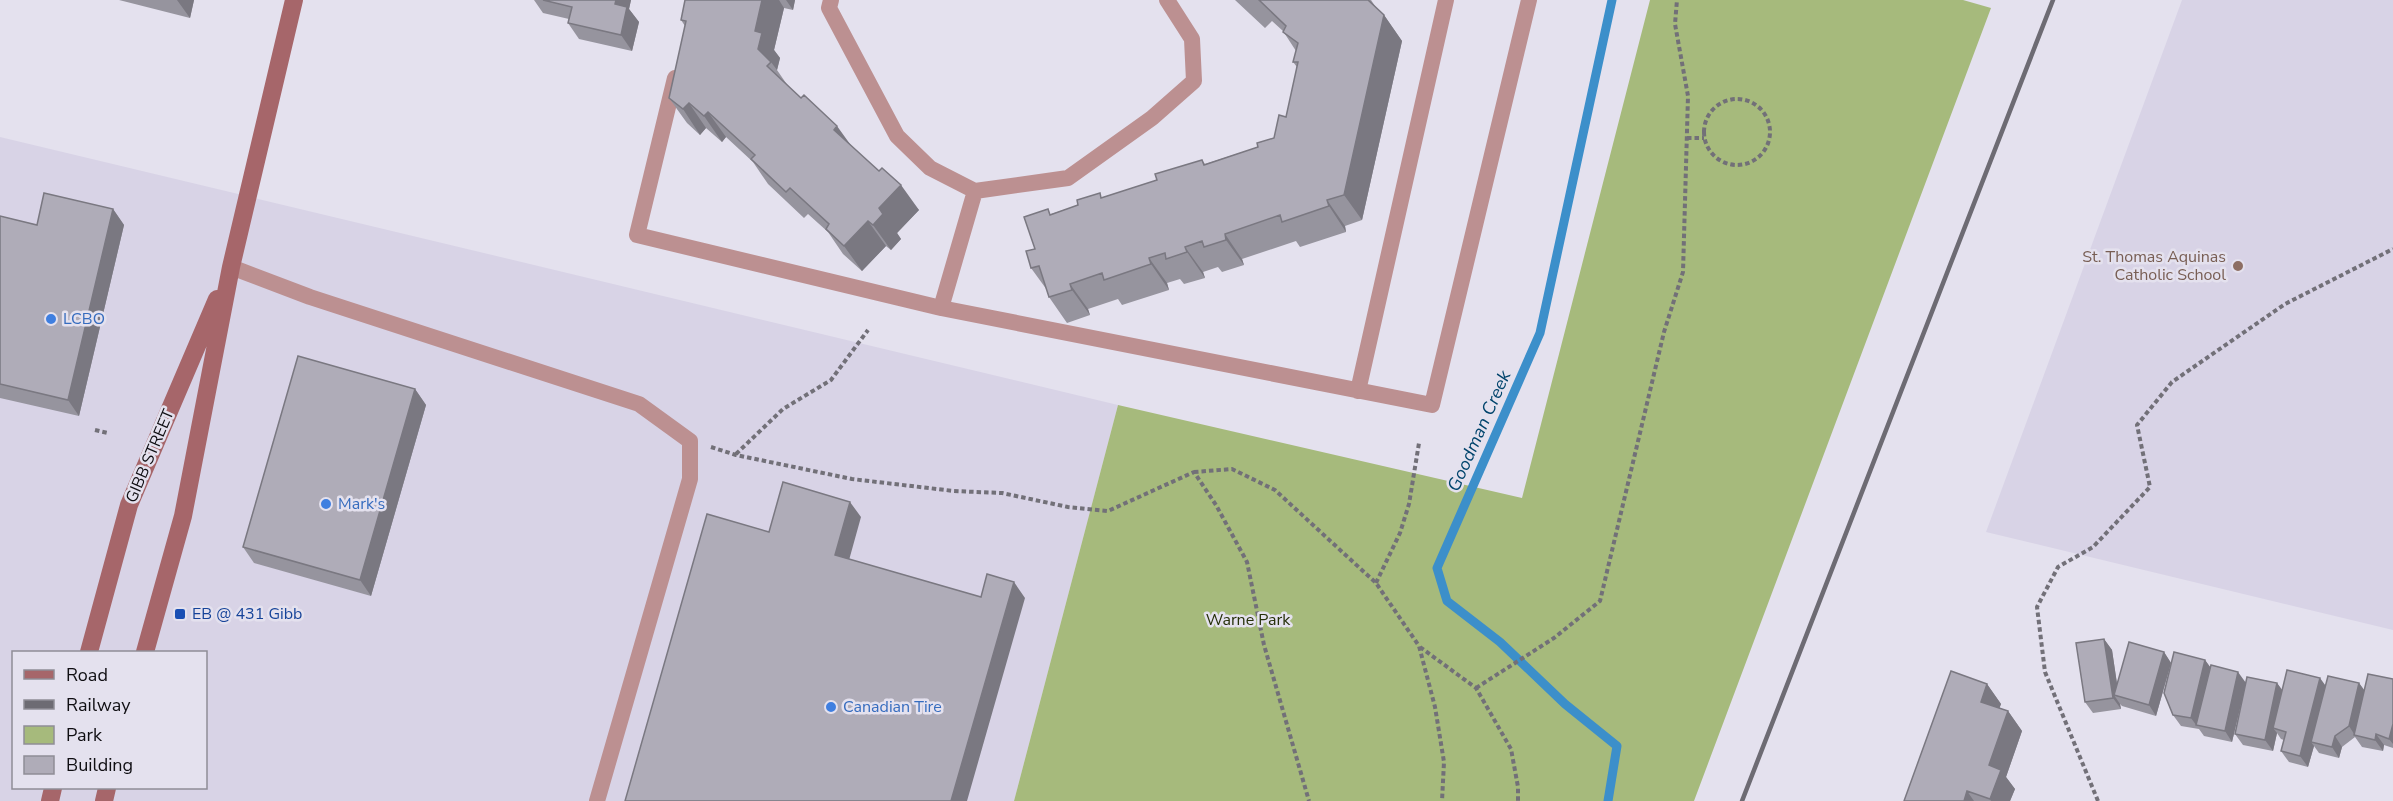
<svg xmlns="http://www.w3.org/2000/svg" width="2393" height="801" viewBox="0 0 2393 801" font-family="'Nunito Sans',sans-serif">
<style>
.built{fill:#d8d3e6;fill-rule:evenodd}
.green{fill:#a6ba7c}
.lines{fill:none;stroke-linecap:round;stroke-linejoin:round}
.stream{stroke:#3c8fca;stroke-width:9}
.path{stroke:#727078;stroke-width:4;stroke-dasharray:4.5 3;stroke-linecap:butt}
.lane{stroke:#bc9091;stroke-width:16}
.secondary{stroke:#a6666a;stroke-width:18}
.rail{stroke:#6d6b73;stroke-width:4.5}
.wall{fill:#96949e}
.shaded-wall{fill:#7a7881}
.building{fill:#afacb8;stroke:#7a7881;stroke-width:1.5}
.education-dot{fill:#8d6e63;stroke:#e4e1ee;stroke-width:2}
.shop-dot{fill:#3f7fe0;stroke:#e4e1ee;stroke-width:2}
.transit-dot{fill:#1a4fb4;stroke:#e4e1ee;stroke-width:2}
.labels{text-anchor:middle;dominant-baseline:central;stroke-width:5;stroke-linejoin:round;paint-order:stroke}
.education-label{font-size:16px;fill:#785e54;stroke:#e4e1ee;text-anchor:end}
.shop-label{font-size:16px;fill:#366cbe;stroke:#e4e1ee;text-anchor:start}
.street-label{font-size:16px;fill:#0f0e12;stroke:#e4e1ee}
.transit-label{font-size:16px;fill:#164399;stroke:#e4e1ee;text-anchor:start}
.park-label{font-size:16px;fill:#263009;stroke:#e4e1ee}
.water-label{font-size:18px;font-style:italic;fill:#01446c;stroke:#e4e1ee}
</style>
<rect width="100%" height="100%" fill="#e4e1ee"/>
<path class="built" d="M 2182,0 L 2393,0 L 2393,630 L 1986,532 Z
M 0,137 L 1118,405 L 1014,801 L 0,801 ZM 14,652 L 206,652 L 206,788 L 14,788 Z"/>
<path class="green" d="M 1650,0 L 1963,0 L 1991,8 L 1694,801 L 1014,801 L 1118,405 L 1522,498 Z"/>
<g class="lines">
<path class="stream" d="M 1608,801 L 1617,746 L 1565,704 L 1500,642 L 1447,601 L 1437,568 L 1540,333 L 1612,0"/>
<path class="path" d="M1704 132a33 33 0 1 1 66 0a33 33 0 1 1-66 0Z
M 1687,138 L 1704,138
M 95,430 L 108,433
M 711,447 L 736,455 L 852,479 L 954,491 L 1002,493 L 1068,507 L 1108,511 L 1194,472 L 1216,505 L 1247,562 L 1264,645 L 1309,801
M 736,454 L 783,409 L 831,380 L 868,330
M 1194,472 L 1232,469 L 1275,490 L 1376,583 L 1419,646 L 1435,707 L 1444,762 L 1442,801
M 1376,583 L 1400,533 L 1409,504 L 1419,443
M 1420,647 L 1476,688 L 1511,749 L 1518,787 L 1518,801
M 1476,688 L 1554,638 L 1600,601 L 1664,332 L 1683,272 L 1688,96 L 1675,24 L 1677,0
M 2098,801 L 2045,672 L 2037,607 L 2058,567 L 2093,547 L 2150,487 L 2137,425 L 2172,382 L 2285,304 L 2393,249"/>
<path class="lane" d="M 831,0 L 829,8 L 897,136 L 930,168 L 975,191 L 1068,178 L 1152,118 L 1194,81 L 1192,39 L 1167,0
M 675,78 L 637,235 L 941,308
M 975,191 L 941,308 L 1432,405 L 1529,0
M 231,267 L 310,297 L 639,404 L 690,441 L 690,479 L 597,801
M 1358,391 L 1446,0"/>
<path class="secondary" d="M 89,652 L 129,505 L 217,299
M 145,652 L 183,516 L 231,267 L 294,0
M 50,801 L 53,788
M 104,801 L 107,788"/>
<path class="rail" d="M 1742,801 L 2053,0"/>
</g>
<path class="wall" d="M 119,0 L 194,0 L 190,18 Z
M 534,0 L 631,0 L 629,9 L 639,22 L 632,51 L 579,39 L 568,23 L 569,19 L 543,13 Z
M 685,0 L 795,0 L 793,10 L 784,8 L 774,50 L 780,58 L 777,70 L 788,86 L 919,210 L 897,233 L 901,239 L 891,250 L 886,246 L 862,271 L 843,254 L 828,232 L 808,214 L 804,218 L 768,184 L 753,162 L 726,137 L 722,142 L 706,128 L 700,135 L 687,123 L 669,98 L 685,26 L 681,20 Z
M 1235,0 L 1371,0 L 1377,9 L 1384,15 L 1402,41 L 1362,220 L 1345,226 L 1346,232 L 1300,247 L 1296,241 L 1242,259 L 1244,265 L 1222,272 L 1218,267 L 1203,272 L 1205,278 L 1184,284 L 1180,279 L 1167,283 L 1169,290 L 1122,305 L 1118,299 L 1088,309 L 1090,315 L 1067,323 L 1049,297 L 1047,290 L 1031,268 L 1035,249 L 1051,214 L 1157,180 L 1202,160 L 1205,164 L 1258,147 L 1274,138 L 1286,117 L 1297,67 L 1293,62 L 1296,51 L 1283,31 L 1272,21 L 1265,28 Z
M 113,209 L 124,225 L 79,416 L 0,398 L 0,216 L 37,225 Z
M 415,389 L 426,405 L 371,596 L 254,563 L 243,547 Z
M 2104,639 L 2112,650 L 2117,684 L 2164,652 L 2171,663 L 2156,716 L 2122,706 L 2120,704 L 2121,709 L 2093,713 L 2085,702 Z
M 2205,660 L 2210,667 L 2246,683 L 2277,683 L 2282,690 L 2325,685 L 2359,683 L 2364,690 L 2393,679 L 2393,748 L 2384,745 L 2383,751 L 2362,747 L 2355,737 L 2342,747 L 2339,758 L 2319,753 L 2314,746 L 2308,767 L 2289,762 L 2281,751 L 2284,740 L 2281,739 L 2277,733 L 2273,751 L 2243,745 L 2235,734 L 2245,687 L 2232,742 L 2204,736 L 2199,729 L 2181,726 L 2173,715 Z
M 1987,684 L 2001,704 L 1999,708 L 2008,711 L 2022,731 L 2006,777 L 2015,789 L 2010,801 L 1904,801 Z"/>
<path class="shaded-wall" d="M 177,0 L 194,0 L 190,18 Z
M 616,0 L 631,0 L 629,9 L 639,22 L 632,51 L 621,35 L 615,4 Z
M 762,0 L 779,0 L 784,8 L 774,50 L 780,58 L 777,70 L 771,62 L 758,49 L 755,31 Z
M 786,0 L 795,0 L 793,10 Z
M 1384,15 L 1402,41 L 1362,220 L 1344,195 Z
M 689,103 L 706,128 L 700,135 L 683,109 Z
M 708,112 L 726,137 L 722,142 L 704,116 Z
M 837,126 L 855,151 L 834,130 Z
M 901,185 L 919,210 L 897,233 L 901,239 L 891,250 L 873,225 L 879,208 Z
M 1327,200 L 1345,226 L 1346,232 L 1329,206 Z
M 113,209 L 124,225 L 79,416 L 68,400 Z
M 868,221 L 886,246 L 862,271 L 844,246 Z
M 1225,234 L 1242,259 L 1244,265 L 1226,240 Z
M 1185,247 L 1203,272 L 1205,278 L 1187,252 Z
M 1149,258 L 1167,283 L 1169,290 L 1151,264 Z
M 1070,284 L 1088,309 L 1090,315 L 1072,290 Z
M 415,389 L 426,405 L 371,596 L 360,580 Z
M 850,502 L 861,517 L 846,571 L 835,555 Z
M 1014,582 L 1025,598 L 967,801 L 951,801 Z
M 2104,639 L 2112,650 L 2119,697 L 2114,695 L 2120,704 L 2121,709 L 2113,698 Z
M 2164,652 L 2171,663 L 2156,716 L 2149,705 Z
M 2205,660 L 2213,671 L 2196,725 L 2199,729 L 2191,718 Z
M 2238,672 L 2246,683 L 2232,742 L 2225,731 Z
M 2320,678 L 2328,689 L 2311,742 L 2314,746 L 2308,767 L 2300,756 Z
M 2277,683 L 2285,694 L 2273,728 L 2277,733 L 2273,751 L 2265,740 Z
M 2359,683 L 2367,694 L 2356,737 L 2349,726 Z
M 1987,684 L 2001,704 L 1995,721 L 1981,702 Z
M 2008,711 L 2022,731 L 2006,777 L 2015,789 L 2010,801 L 1991,801 L 1990,799 L 1989,765 Z
M 2393,724 L 2393,744 L 2389,739 Z
M 2376,734 L 2384,745 L 2383,751 L 2375,740 Z
M 2335,736 L 2342,747 L 2339,758 L 2332,747 Z
M 1967,791 L 1974,801 L 1964,801 Z"/>
<path class="building" d="M 543,0 L 616,0 L 615,4 L 627,7 L 621,35 L 568,23 L 572,7 Z
M 685,0 L 762,0 L 755,31 L 762,33 L 758,49 L 771,62 L 767,66 L 801,98 L 804,95 L 837,126 L 834,130 L 879,171 L 882,168 L 901,185 L 879,208 L 883,214 L 873,225 L 868,221 L 844,246 L 826,229 L 829,224 L 790,188 L 786,192 L 751,159 L 755,155 L 708,112 L 704,116 L 689,103 L 683,109 L 669,98 L 686,21 L 681,20 Z
M 1259,0 L 1368,0 L 1384,15 L 1344,195 L 1327,200 L 1329,206 L 1282,222 L 1280,215 L 1225,234 L 1226,240 L 1204,247 L 1202,241 L 1185,247 L 1187,252 L 1166,259 L 1165,253 L 1149,258 L 1151,264 L 1104,280 L 1102,273 L 1070,284 L 1072,290 L 1049,297 L 1039,266 L 1031,268 L 1026,251 L 1035,249 L 1024,217 L 1048,209 L 1050,215 L 1078,205 L 1077,200 L 1100,193 L 1101,198 L 1157,180 L 1155,174 L 1202,160 L 1204,165 L 1258,147 L 1257,143 L 1274,138 L 1279,115 L 1286,117 L 1298,62 L 1293,62 L 1298,43 L 1283,32 L 1286,26 Z
M 44,193 L 113,209 L 68,400 L 0,384 L 0,216 L 37,225 Z
M 298,356 L 415,389 L 360,580 L 243,547 Z
M 783,482 L 850,502 L 835,555 L 981,597 L 987,574 L 1014,582 L 951,801 L 625,801 L 707,514 L 769,532 Z
M 2104,639 L 2113,698 L 2085,702 L 2076,643 Z
M 2129,642 L 2164,652 L 2149,705 L 2114,695 Z
M 2174,652 L 2205,660 L 2191,718 L 2173,715 L 2164,693 Z
M 2211,665 L 2238,672 L 2225,731 L 2196,725 Z
M 2287,670 L 2320,678 L 2300,756 L 2281,751 L 2286,732 L 2273,728 Z
M 1951,671 L 1987,684 L 1981,702 L 2008,711 L 1989,765 L 2001,770 L 1990,799 L 1967,791 L 1964,801 L 1904,801 Z
M 2368,674 L 2393,679 L 2393,724 L 2389,739 L 2376,734 L 2375,740 L 2354,735 Z
M 2328,676 L 2359,683 L 2349,726 L 2335,736 L 2332,747 L 2311,742 Z
M 2247,677 L 2277,683 L 2265,740 L 2235,734 Z"/>
<circle class="education-dot" cx="2238" cy="266" r="6"/>
<g class="shop-dot">
<circle cx="51" cy="319" r="6"/>
<circle cx="326" cy="504" r="6"/>
<circle cx="831" cy="707" r="6"/>
</g>
<rect class="transit-dot" x="174" y="608" width="12" height="12" rx="3"/>
<g class="labels">
<g class="education-label">
<text x="2226" y="257">St. Thomas Aquinas<tspan x="2226" dy="18">Catholic School</tspan></text>
</g>
<g class="shop-label">
<text x="63" y="319">LCBO</text>
<text x="338" y="504">Mark's</text>
<text x="843" y="707">Canadian Tire</text>
</g>
<g class="street-label">
<text transform="translate(150 456) rotate(-67)">GIBB STREET</text>
</g>
<g class="transit-label">
<text x="192" y="614">EB @ 431 Gibb</text>
</g>
<g class="park-label">
<text x="1248" y="620">Warne Park</text>
</g>
<g class="water-label">
<text transform="translate(1479 431) rotate(-66)">Goodman Creek</text>
</g>
</g>
<rect x="12" y="651" width="195" height="138" fill="#e4e1ee" stroke="#8f8d96" stroke-width="1.5"/>
<rect x="24" y="670" width="30" height="9" fill="#a6666a" stroke="#8f8d96" stroke-width="1.5"/>
<text x="66" y="681" font-size="18" fill="#0f0e12">Road</text>
<rect x="24" y="700" width="30" height="9" fill="#6d6b73" stroke="#8f8d96" stroke-width="1.5"/>
<text x="66" y="711" font-size="18" fill="#0f0e12">Railway</text>
<rect x="24" y="726" width="30" height="18" fill="#a6ba7c" stroke="#8f8d96" stroke-width="1.5"/>
<text x="66" y="741" font-size="18" fill="#0f0e12">Park</text>
<rect x="24" y="756" width="30" height="18" fill="#afacb8" stroke="#8f8d96" stroke-width="1.5"/>
<text x="66" y="771" font-size="18" fill="#0f0e12">Building</text>
</svg>
